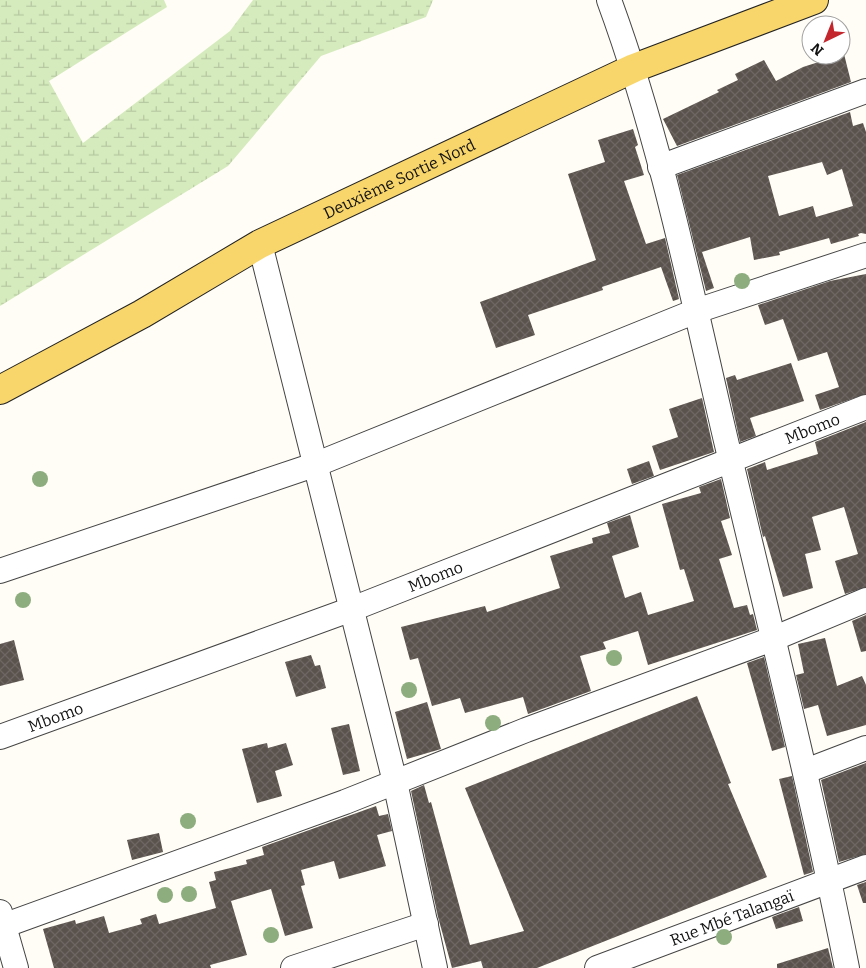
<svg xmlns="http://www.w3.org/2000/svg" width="866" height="968" viewBox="0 0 866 968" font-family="Bitter,serif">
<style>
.wetland{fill:url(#wetland-marsh)}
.building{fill:url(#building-cross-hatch);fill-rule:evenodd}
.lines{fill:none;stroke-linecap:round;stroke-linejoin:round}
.street-casing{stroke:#444;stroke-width:26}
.primary-casing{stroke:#222;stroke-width:30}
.street{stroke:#fff;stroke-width:24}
.primary{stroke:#f9d66b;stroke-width:28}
.tree{fill:#8dad7f}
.labels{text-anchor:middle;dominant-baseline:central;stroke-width:5;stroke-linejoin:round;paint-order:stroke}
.street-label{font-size:16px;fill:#111;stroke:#fff}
</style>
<defs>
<pattern id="wetland-marsh" width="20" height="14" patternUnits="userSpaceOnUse" patternTransform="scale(1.25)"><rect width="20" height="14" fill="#d5ebbd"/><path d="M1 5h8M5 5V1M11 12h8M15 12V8" fill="none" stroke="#b6c8a1"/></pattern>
<pattern id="building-cross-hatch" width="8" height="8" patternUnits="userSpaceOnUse" patternTransform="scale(1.25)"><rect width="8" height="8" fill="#5a524d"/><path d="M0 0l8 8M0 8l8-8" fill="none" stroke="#6d6662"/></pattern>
</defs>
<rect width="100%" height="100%" fill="#fffdf5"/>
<path class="wetland" d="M 0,0 L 164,0 L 167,7 L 49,81 L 83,143 L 230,31 L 253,0 L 433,0 L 426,17 L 321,56 L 228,166 L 0,306 Z"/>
<path class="building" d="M 844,54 L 851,82 L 677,146 L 663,119 L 719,92 L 717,90 L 738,80 L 735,74 L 764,60 L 776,81 L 803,67 Z
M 850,112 L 853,126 L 863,123 L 866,132 L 866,234 L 861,233 L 858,234 L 859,236 L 831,244 L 829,238 L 779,252 L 780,255 L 754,260 L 750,237 L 702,252 L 714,288 L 706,291 L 677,175 ZM 822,162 L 827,175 L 842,169 L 853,206 L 816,217 L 813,206 L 779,216 L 768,176 Z
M 633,129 L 638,145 L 635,147 L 644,175 L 624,181 L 646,244 L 665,238 L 679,299 L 673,301 L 661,267 L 602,287 L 603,290 L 528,315 L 535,335 L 496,348 L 480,302 L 596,260 L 568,174 L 605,162 L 598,140 Z
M 866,274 L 866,394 L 820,410 L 815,395 L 839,387 L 827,352 L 798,361 L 783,319 L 765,325 L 758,305 L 830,281 Z
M 791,363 L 804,401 L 750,418 L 756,436 L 740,442 L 726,378 L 735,375 L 737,380 Z
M 702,398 L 714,452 L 660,470 L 652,446 L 678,437 L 669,409 Z
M 866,422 L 866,587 L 845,594 L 835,561 L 858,554 L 844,507 L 812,517 L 821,550 L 805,554 L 813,588 L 783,597 L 765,536 L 763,537 L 747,469 L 765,462 L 767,470 L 818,454 L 815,442 Z
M 649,461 L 654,476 L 632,484 L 627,469 Z
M 721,479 L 730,518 L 721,521 L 732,555 L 719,559 L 734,608 L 747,605 L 750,615 L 753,614 L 757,630 L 648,665 L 638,631 L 603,642 L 606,649 L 580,656 L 591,691 L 528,714 L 523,697 L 465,713 L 460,698 L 432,706 L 418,658 L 410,660 L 401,627 L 485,606 L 487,612 L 560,588 L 550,556 L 593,543 L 592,538 L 610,533 L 607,523 L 630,515 L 639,547 L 612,556 L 625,598 L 641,592 L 648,615 L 694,601 L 684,569 L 680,570 L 662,504 L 701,493 L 699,487 Z
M 866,615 L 866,651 L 861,652 L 852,621 Z
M 825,638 L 837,686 L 862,676 L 866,685 L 866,725 L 827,736 L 818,705 L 804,709 L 796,675 L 804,673 L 798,644 Z
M 14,640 L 24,680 L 0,686 L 0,644 Z
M 311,655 L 315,666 L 320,665 L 326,688 L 296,697 L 285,662 Z
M 764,657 L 785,747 L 772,751 L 747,663 Z
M 697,696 L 731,783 L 728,784 L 767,877 L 537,968 L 483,968 L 481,961 L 452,968 L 438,917 L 411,791 L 424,785 L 429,803 L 431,802 L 470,945 L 524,931 L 465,788 Z
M 427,702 L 441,749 L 407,759 L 395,712 Z
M 349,724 L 360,771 L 343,775 L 331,728 Z
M 267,743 L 268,748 L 286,743 L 293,765 L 275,771 L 282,796 L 257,803 L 242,749 Z
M 866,763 L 866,854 L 839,862 L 821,780 Z
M 792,776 L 813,872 L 804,875 L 779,779 Z
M 376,806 L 379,816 L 388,814 L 392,831 L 377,835 L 386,866 L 339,879 L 334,861 L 301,870 L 305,885 L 301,886 L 313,928 L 285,936 L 271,889 L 231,901 L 247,955 L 210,965 L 211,968 L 54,968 L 43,929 L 75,920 L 76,924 L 104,916 L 109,933 L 142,924 L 140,919 L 156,914 L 159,924 L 216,908 L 209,882 L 216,880 L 214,872 L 247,864 L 246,860 L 264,855 L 262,847 Z
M 159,833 L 163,852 L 132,860 L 127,840 Z
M 866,882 L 866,903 L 863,903 L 857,885 Z
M 799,907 L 803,921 L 776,929 L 772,917 Z
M 828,948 L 833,968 L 777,968 L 777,964 Z"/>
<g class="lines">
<g class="street-casing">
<g id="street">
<path d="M 609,0 C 662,144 692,296 727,445 C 768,619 812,792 847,968"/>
<path d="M 660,167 L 866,91"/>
<path d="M 260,244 L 395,782 L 435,968"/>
<path d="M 0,571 L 317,464 L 696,311 L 866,255"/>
<path id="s1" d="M 0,737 L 352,609 L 866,407"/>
<path d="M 806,771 L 866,748"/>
<path d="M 0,912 L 16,968"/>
<path d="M 0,927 L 345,802 L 526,730 L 775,638 L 866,600"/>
<path d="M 293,968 L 426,924"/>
<path id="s2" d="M 597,968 L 866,867"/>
</g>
</g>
<g class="primary-casing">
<g id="primary">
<path id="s3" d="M 0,390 L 142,314 L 260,244 L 634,68 L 814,0"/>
</g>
</g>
<use href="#street" class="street"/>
<use href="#primary" class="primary"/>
</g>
<g class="tree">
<circle cx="742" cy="281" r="8"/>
<circle cx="40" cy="479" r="8"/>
<circle cx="23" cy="600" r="8"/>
<circle cx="614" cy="658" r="8"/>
<circle cx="409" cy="690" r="8"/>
<circle cx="493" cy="723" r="8"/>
<circle cx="188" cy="821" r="8"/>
<circle cx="189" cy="894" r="8"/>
<circle cx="165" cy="895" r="8"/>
<circle cx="271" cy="935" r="8"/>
<circle cx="724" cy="937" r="8"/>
</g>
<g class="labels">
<g class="street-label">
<text stroke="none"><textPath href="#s3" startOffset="452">Deuxième Sortie Nord</textPath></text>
<text stroke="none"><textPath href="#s1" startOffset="869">Mbomo</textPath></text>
<text stroke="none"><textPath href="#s1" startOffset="464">Mbomo</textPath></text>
<text stroke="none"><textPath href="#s1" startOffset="59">Mbomo</textPath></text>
<text stroke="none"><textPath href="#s2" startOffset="144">Rue Mbé Talangaï</textPath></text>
</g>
</g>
<g transform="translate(826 40) rotate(223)"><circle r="24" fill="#ffffff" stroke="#a0a0a0"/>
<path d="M0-4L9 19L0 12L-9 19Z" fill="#c4262e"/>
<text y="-8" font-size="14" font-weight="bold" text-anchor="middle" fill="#111111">N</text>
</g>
</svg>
